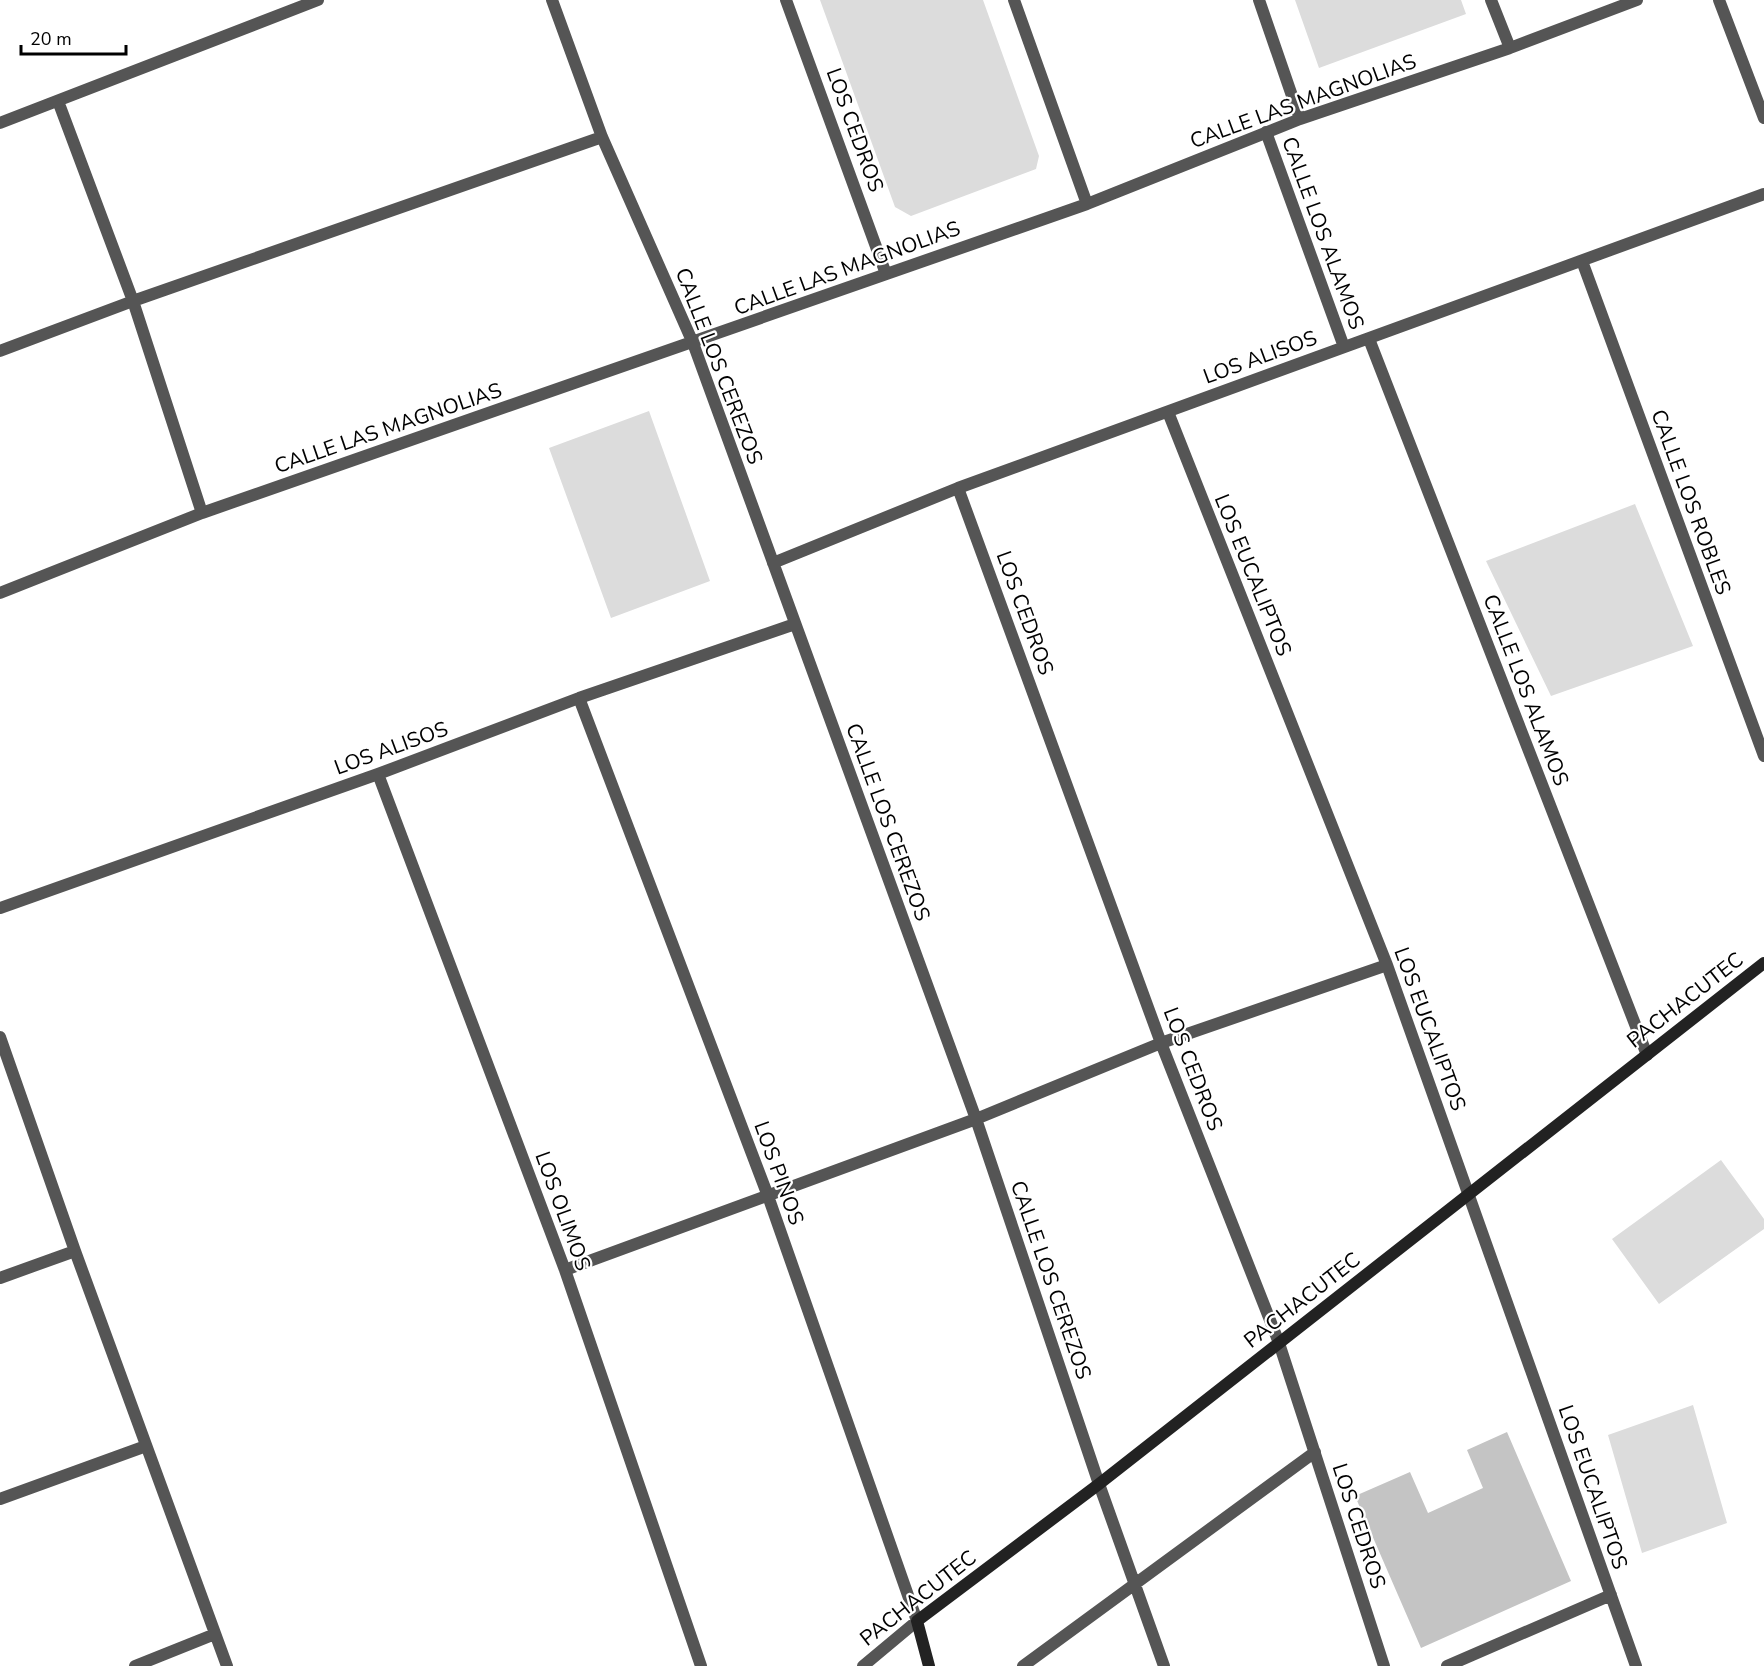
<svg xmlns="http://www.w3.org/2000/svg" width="1764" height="1666" viewBox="0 0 1764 1666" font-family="'Nunito Sans',sans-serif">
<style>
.green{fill:#dcdcdc}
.building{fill:#c4c4c4}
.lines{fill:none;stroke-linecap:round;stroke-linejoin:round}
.street{stroke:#555;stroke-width:12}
.secondary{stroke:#222;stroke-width:12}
.labels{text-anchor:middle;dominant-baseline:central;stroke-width:4.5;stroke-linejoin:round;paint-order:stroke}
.street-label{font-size:21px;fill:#000;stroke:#fff}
</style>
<rect width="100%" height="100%" fill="#fff"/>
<path class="green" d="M 820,0 L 983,0 L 1039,156 L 1036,169 L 911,216 L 895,207 Z
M 1295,0 L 1461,0 L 1466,14 L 1319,68 Z
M 649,411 L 710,581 L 611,618 L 549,448 Z
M 1635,504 L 1693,646 L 1551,696 L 1486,561 Z
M 1721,1160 L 1764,1219 L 1764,1229 L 1659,1304 L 1612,1239 Z
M 1693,1405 L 1727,1523 L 1642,1553 L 1608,1435 Z"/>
<path class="building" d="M 1507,1432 L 1571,1581 L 1421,1648 L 1355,1496 L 1410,1472 L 1428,1513 L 1483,1488 L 1467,1450 Z"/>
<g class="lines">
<path class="street" d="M 552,0 L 602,137 L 693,343 L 976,1119 L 1099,1484 L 1164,1666
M 786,0 L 886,274
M 1014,0 L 1087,204
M 1259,0 L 1300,119
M 1491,0 L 1510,48
M 1719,0 L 1764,118
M 58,101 L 133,301 L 202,513
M 0,123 L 318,0
M 1266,132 L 1344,347
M 1582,261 L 1764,756
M 1369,339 L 1647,1055
M 0,351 L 133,301 L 602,137
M 1168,412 L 1387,965 L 1636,1666
M 958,488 L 1161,1043 L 1279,1343 L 1384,1666
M 773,563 L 958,488 L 1764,194
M 0,593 L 202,513 L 1087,204 L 1300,119 L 1510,48 L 1637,0
M 579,698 L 768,1196 L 917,1621 L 863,1666
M 378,774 L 565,1270 L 701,1666
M 0,908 L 378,774 L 579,698 L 795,624
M 0,1037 L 75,1251 L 227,1666
M 565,1270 L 976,1119 L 1161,1043 L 1387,965
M 0,1278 L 75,1251
M 0,1499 L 146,1446
M 135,1666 L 215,1634
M 1023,1666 L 1315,1452
M 1447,1666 L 1611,1595"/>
<path class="secondary" d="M 929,1666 L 917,1621 L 1099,1484 L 1764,963"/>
</g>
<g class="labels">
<g class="street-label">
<text transform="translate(1303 101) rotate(-20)">CALLE LAS MAGNOLIAS</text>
<text transform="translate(855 130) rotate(70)">LOS CEDROS</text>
<text transform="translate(1323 233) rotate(70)">CALLE LOS ALAMOS</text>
<text transform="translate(847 268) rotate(-20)">CALLE LAS MAGNOLIAS</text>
<text transform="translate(1260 357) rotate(-20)">LOS ALISOS</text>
<text transform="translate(719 366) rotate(69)">CALLE LOS CEREZOS</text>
<text transform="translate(388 428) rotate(-19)">CALLE LAS MAGNOLIAS</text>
<text transform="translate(1691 502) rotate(70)">CALLE LOS ROBLES</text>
<text transform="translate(1253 575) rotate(68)">LOS EUCALIPTOS</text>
<text transform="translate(1025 613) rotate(70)">LOS CEDROS</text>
<text transform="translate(1526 690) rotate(69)">CALLE LOS ALAMOS</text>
<text transform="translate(391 748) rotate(-20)">LOS ALISOS</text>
<text transform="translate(888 822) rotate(70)">CALLE LOS CEREZOS</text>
<text transform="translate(1685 1000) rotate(-38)">PACHACUTEC</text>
<text transform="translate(1430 1029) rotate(70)">LOS EUCALIPTOS</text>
<text transform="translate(1193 1069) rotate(69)">LOS CEDROS</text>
<text transform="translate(779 1173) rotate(70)">LOS PINOS</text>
<text transform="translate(563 1211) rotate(70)">LOS OLIMOS</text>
<text transform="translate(1051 1280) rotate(71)">CALLE LOS CEREZOS</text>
<text transform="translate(1302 1300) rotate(-38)">PACHACUTEC</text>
<text transform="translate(1593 1487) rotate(71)">LOS EUCALIPTOS</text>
<text transform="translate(1359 1526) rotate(72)">LOS CEDROS</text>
<text transform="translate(918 1598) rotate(-38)">PACHACUTEC</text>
</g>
</g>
<path d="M21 45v9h105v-9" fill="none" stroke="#000000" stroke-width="3"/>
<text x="30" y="45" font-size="18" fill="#000000" stroke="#ffffff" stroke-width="4.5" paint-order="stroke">20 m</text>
</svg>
